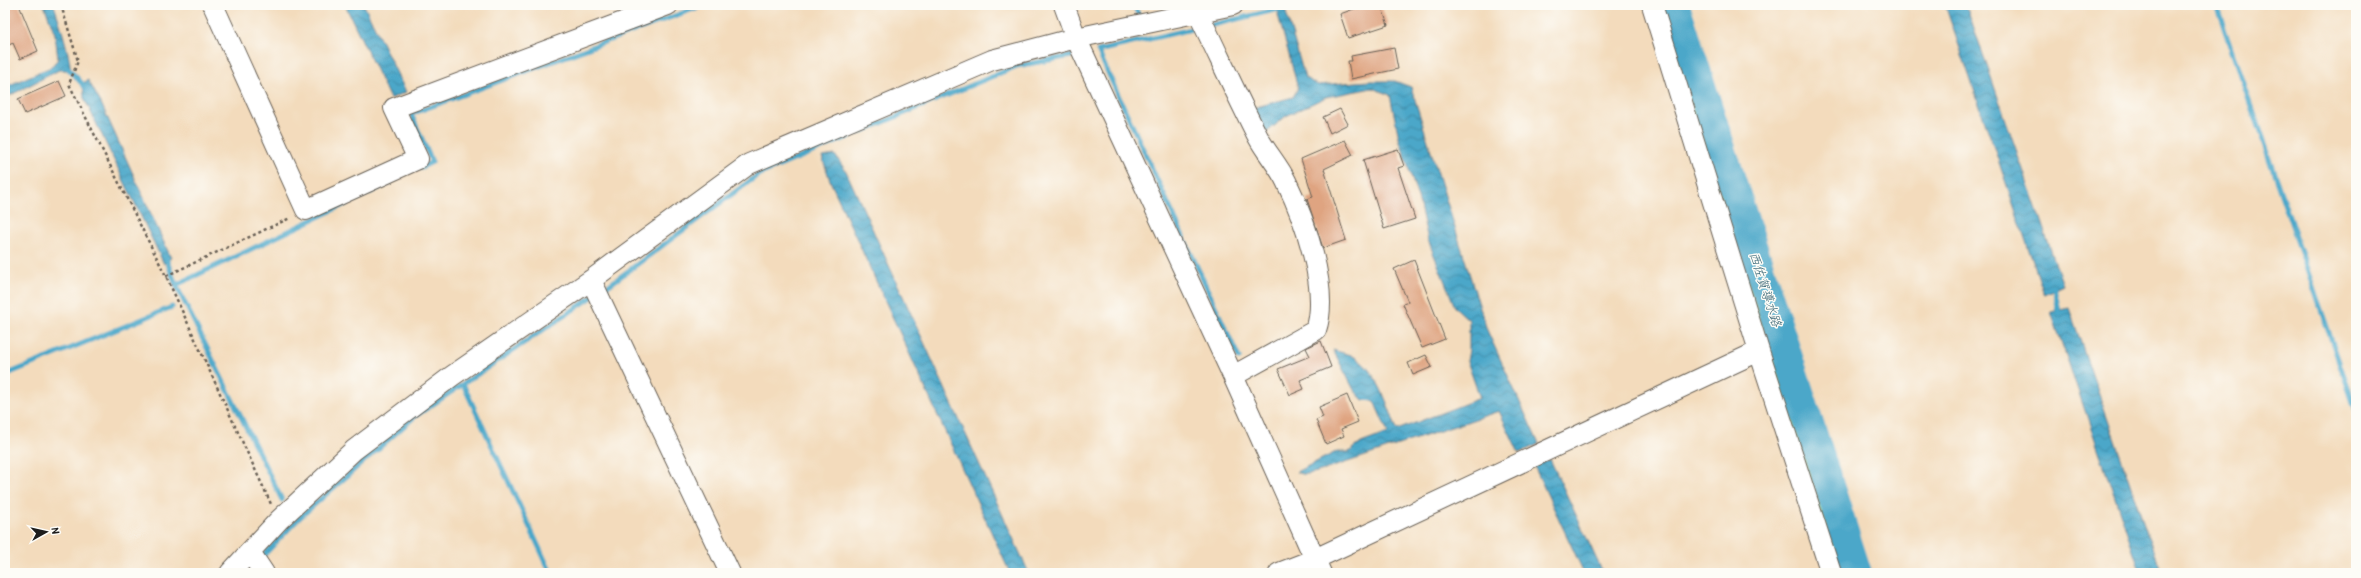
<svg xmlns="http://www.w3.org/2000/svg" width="2361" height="578" viewBox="0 0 2361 578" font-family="'Patrick Hand','Klee One',sans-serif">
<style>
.grass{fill:url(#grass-dots);stroke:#5a7c58}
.water{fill:url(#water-waves);stroke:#346272}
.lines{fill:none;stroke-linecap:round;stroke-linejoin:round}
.stream{stroke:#4ba7c9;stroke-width:5}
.river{stroke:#4ba7c9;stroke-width:30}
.building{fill:#dfa481}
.minor-casing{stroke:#675f54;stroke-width:22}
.path{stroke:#675f54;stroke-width:2.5;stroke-dasharray:3 3;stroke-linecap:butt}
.minor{stroke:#fff;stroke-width:20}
.labels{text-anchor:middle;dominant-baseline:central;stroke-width:3;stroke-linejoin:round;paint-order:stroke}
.water-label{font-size:13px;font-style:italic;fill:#346272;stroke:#fdfcf7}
</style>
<defs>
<pattern id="grass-dots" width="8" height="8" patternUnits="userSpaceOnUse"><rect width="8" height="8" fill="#97dc95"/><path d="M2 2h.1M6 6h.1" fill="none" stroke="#82bc80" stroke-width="1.8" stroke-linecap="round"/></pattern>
<pattern id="water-waves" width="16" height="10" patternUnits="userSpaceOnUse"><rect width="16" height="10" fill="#4ba7c9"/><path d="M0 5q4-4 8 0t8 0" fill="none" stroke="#3e87a2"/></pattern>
</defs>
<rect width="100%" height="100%" fill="#fdfcf7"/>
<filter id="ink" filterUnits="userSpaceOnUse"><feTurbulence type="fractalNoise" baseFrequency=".025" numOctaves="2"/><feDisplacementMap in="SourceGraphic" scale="8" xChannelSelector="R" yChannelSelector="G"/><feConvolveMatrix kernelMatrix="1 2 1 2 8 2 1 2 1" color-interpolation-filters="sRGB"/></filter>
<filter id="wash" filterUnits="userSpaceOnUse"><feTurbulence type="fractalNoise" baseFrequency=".012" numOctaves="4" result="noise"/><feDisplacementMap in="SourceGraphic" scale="16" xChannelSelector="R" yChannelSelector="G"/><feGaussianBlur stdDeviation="0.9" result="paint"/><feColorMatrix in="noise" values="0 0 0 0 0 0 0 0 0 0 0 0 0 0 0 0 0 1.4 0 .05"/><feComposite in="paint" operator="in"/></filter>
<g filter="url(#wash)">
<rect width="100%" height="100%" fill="#f3dbbc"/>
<path class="grass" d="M 1657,5 L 1667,5 L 1848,573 L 1838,573 Z"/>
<path class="water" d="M 44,5 L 54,5 C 58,17 72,61 70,70 L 59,70 L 5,98 L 5,88 L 7,86 L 51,67 L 58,59 L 55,34 Z
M 345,5 L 364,5 L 406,92 L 390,99 Z
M 1945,5 L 1966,5 L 2063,285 L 2044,294 Z
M 1279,9 L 1285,9 L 1305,78 L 1318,85 L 1370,81 L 1395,81 L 1411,87 L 1487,330 L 1539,444 L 1519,453 L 1499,411 L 1324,470 C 1316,472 1304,477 1296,472 L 1336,452 L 1349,452 L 1361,443 L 1388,433 L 1374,401 L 1363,400 L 1354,390 L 1333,350 C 1338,352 1345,353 1351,355 C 1378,369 1387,404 1397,430 L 1480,398 L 1467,361 L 1469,350 L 1469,320 L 1455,307 L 1428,240 L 1418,198 L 1399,138 L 1390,95 L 1372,88 L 1326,97 L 1286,116 L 1266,133 L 1253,108 L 1293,97 L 1298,88 L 1278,15 Z
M 88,80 L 101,103 L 171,258 L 164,264 L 84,98 L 83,83 Z
M 835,155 L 846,171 L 1029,573 L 1010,573 L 831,183 L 822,157 Z
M 2069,308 L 2161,573 L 2141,573 L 2051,312 Z
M 1550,459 L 1603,573 L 1584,573 L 1534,466 Z"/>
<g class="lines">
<path class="stream" d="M 1134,5 L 1138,14
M 2216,5 L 2356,411
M 1212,25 L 1279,9 L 1281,5
M 1196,28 L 1098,51 L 1239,358
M 66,66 L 86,88
M 420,168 L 432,162 L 411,114 L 704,5
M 165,256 L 176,285
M 2054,289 L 2059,310
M 601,291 L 758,175 L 1017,66 L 1071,56
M 5,375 L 172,307
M 463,384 L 551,573
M 282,500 L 176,285 L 389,183
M 260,559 L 299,518 L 414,417 L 595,295
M 247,573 L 254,565"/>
<path class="river" d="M 1675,5 L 1857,573"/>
</g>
<g id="blocks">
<path class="building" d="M 5,5 L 19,5 L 38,51 L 20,59 L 13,43 L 5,47 Z
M 1365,5 L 1381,5 L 1388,25 L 1348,38 L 1340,14 Z
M 1394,48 L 1398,69 L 1351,79 L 1348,61 L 1352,61 L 1351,56 Z
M 59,81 L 66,96 L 25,114 L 18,99 Z
M 1340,109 L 1348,124 L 1330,133 L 1323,117 Z
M 1345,140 L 1353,155 L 1324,169 L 1346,240 L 1323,248 L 1307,199 L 1313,197 L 1301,159 Z
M 1398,149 L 1404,166 L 1398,168 L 1415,219 L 1384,229 L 1363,160 Z
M 1414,260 L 1445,339 L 1422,348 L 1403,304 L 1408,302 L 1394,269 Z
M 1321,341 L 1331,367 L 1300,380 L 1304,389 L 1290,395 L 1278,369 L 1310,356 L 1306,348 Z
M 1426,355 L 1432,367 L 1413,375 L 1408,363 Z
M 1347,395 L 1358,422 L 1341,429 L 1344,436 L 1326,444 L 1316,420 L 1323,417 L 1319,407 Z"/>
</g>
</g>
<g filter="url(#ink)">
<use href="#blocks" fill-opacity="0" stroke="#675f54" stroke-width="1"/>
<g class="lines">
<g class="minor-casing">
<path id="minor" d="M 213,5 L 306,210 L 418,159 L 394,108 L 668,5
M 1064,5 L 1076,38 L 1233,376 L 1321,573
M 1652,5 L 1759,351 L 1831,573
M 1198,13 C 1218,54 1237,96 1258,137 C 1266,152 1278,165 1286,181 C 1304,218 1330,289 1316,330 L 1233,376
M 591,280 L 730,573
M 250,552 L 264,573
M 230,573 L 279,520 L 354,450 L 452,376 L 591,280 L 749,164 L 992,60 L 1076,38 L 1233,5
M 1279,573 L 1315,559 L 1759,351"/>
</g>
<path class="path" d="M 61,5 L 78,61 L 69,84 L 166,276 L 271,504
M 166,276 L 290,218"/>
<use href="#minor" class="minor"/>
</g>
</g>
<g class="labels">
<g class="water-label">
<text transform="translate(1766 289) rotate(72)">西佐賀導水路</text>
</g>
</g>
<rect width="2361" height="578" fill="none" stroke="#fdfcf7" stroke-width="20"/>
<g transform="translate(46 532) rotate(82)" stroke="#fdfcf7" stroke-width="3" paint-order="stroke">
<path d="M0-3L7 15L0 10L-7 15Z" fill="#1c1c1c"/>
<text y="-6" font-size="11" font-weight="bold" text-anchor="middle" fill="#1c1c1c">N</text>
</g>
</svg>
